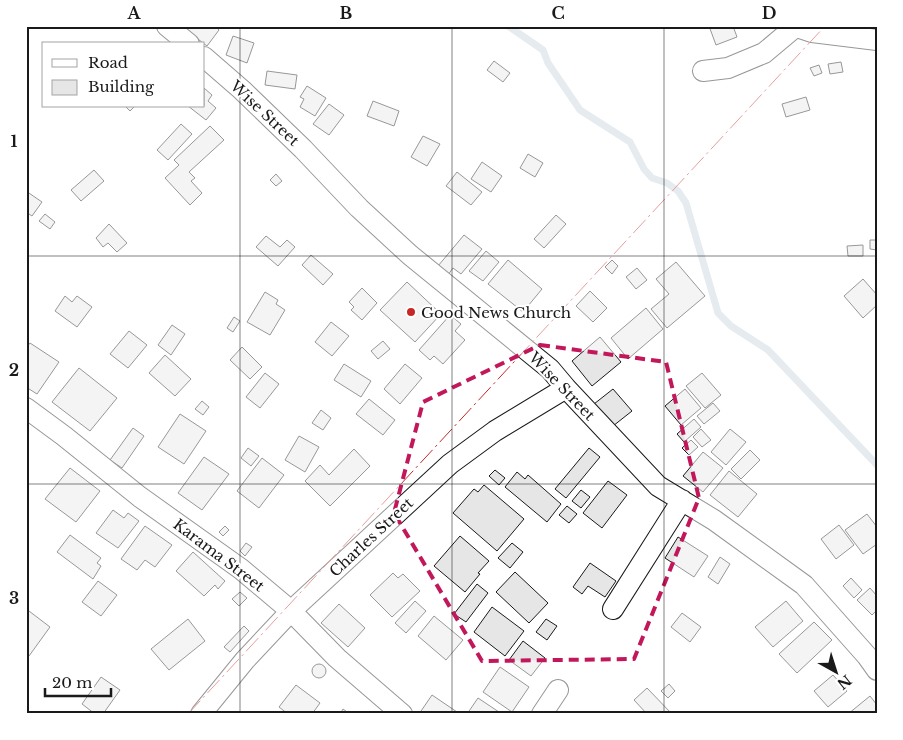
<svg xmlns="http://www.w3.org/2000/svg" width="903" height="740" viewBox="0 0 903 740" font-family="'Libre Baskerville',serif">
<style>
.lines{fill:none;stroke-linecap:round;stroke-linejoin:round}
.stream{stroke:#c6d2dc;stroke-width:7}
.building{fill:#e6e6e6;stroke:#1a1a1a}
.street-casing{stroke:#1a1a1a;stroke-width:22}
.street{stroke:#fff;stroke-width:20}
.power{stroke:#c62828;stroke-width:1;stroke-dasharray:18 4 2.5 4;stroke-linecap:butt}
.marked{fill:none;stroke:#c2185b;stroke-width:4;stroke-dasharray:10 6;stroke-linejoin:round}
.grid{fill:none;stroke:#1a1a1a;stroke-width:1;stroke-opacity:0.55}
.poi-dot{fill:#c62828;stroke:#fff;stroke-width:2}
.labels{text-anchor:middle;dominant-baseline:central;stroke-width:4;stroke-linejoin:round;paint-order:stroke}
.street-label{font-size:15px;fill:#1a1a1a;stroke:#fff}
.poi-label{font-size:15px;fill:#1a1a1a;stroke:#fff;text-anchor:start}
.neatline{fill:none;stroke:#1a1a1a;stroke-width:2}
.grid-label{font-size:16px;text-anchor:middle;font-weight:bold;fill:#1a1a1a}
</style>
<rect width="100%" height="100%" fill="#fff"/>
<g class="lines">
<path class="stream" d="M 508,26 L 543,50 L 548,63 L 580,110 L 630,142 L 644,169 L 652,178 L 667,183 L 678,191 L 686,203 L 718,313 L 731,326 L 768,350 L 877,465"/>
</g>
<path class="building" d="M 187,26 L 215,26 L 219,30 L 207,46 L 185,29 Z
M 709,26 L 733,26 L 737,37 L 716,45 Z
M 233,36 L 254,43 L 247,63 L 226,55 Z
M 494,61 L 510,73 L 503,82 L 487,70 Z
M 841,62 L 843,72 L 830,74 L 828,64 Z
M 819,65 L 822,73 L 814,76 L 810,68 Z
M 267,71 L 297,75 L 295,89 L 265,85 Z
M 307,86 L 326,98 L 315,116 L 300,107 L 304,99 L 300,97 Z
M 204,88 L 212,95 L 208,101 L 216,108 L 206,120 L 188,106 L 204,106 Z
M 806,97 L 810,110 L 786,117 L 782,104 Z
M 373,101 L 399,111 L 394,126 L 367,116 Z
M 329,104 L 344,115 L 329,135 L 313,124 Z
M 125,106 L 135,106 L 130,111 Z
M 181,124 L 192,134 L 168,160 L 157,150 Z
M 210,126 L 224,140 L 189,172 L 195,178 L 191,181 L 202,193 L 190,205 L 165,178 L 179,165 L 174,160 Z
M 423,136 L 440,144 L 427,166 L 411,157 Z
M 528,154 L 543,163 L 535,177 L 520,168 Z
M 482,162 L 502,176 L 491,192 L 471,179 Z
M 94,170 L 104,181 L 81,201 L 71,190 Z
M 457,172 L 482,192 L 471,205 L 446,186 Z
M 276,174 L 282,181 L 276,186 L 270,180 Z
M 26,191 L 42,202 L 32,216 L 26,212 Z
M 45,214 L 55,222 L 50,229 L 39,221 Z
M 556,215 L 566,224 L 544,248 L 534,239 Z
M 109,224 L 127,243 L 117,252 L 108,243 L 103,247 L 96,238 Z
M 464,235 L 482,249 L 461,274 L 453,268 L 448,275 L 438,266 Z
M 266,236 L 280,247 L 287,240 L 295,247 L 278,266 L 256,247 Z
M 870,240 L 877,240 L 877,250 L 870,249 Z
M 863,245 L 863,256 L 848,256 L 847,246 Z
M 486,251 L 499,262 L 483,281 L 469,271 Z
M 311,255 L 333,274 L 323,285 L 302,265 Z
M 508,260 L 542,289 L 523,312 L 488,284 Z
M 612,260 L 618,266 L 612,274 L 605,267 Z
M 676,262 L 705,296 L 667,328 L 651,309 L 669,294 L 656,279 Z
M 637,268 L 647,280 L 636,289 L 626,277 Z
M 863,279 L 877,295 L 877,305 L 863,318 L 844,296 Z
M 407,282 L 441,314 L 415,342 L 380,310 Z
M 362,288 L 377,303 L 362,320 L 351,310 L 354,307 L 349,302 Z
M 590,291 L 607,308 L 593,322 L 576,306 Z
M 265,292 L 278,300 L 276,304 L 285,310 L 270,335 L 247,322 Z
M 65,296 L 72,302 L 77,296 L 92,307 L 77,327 L 55,311 Z
M 646,308 L 663,329 L 628,359 L 611,338 Z
M 450,315 L 461,324 L 455,331 L 465,340 L 443,364 L 434,356 L 430,360 L 419,350 Z
M 234,317 L 240,321 L 233,332 L 227,328 Z
M 331,322 L 349,336 L 332,356 L 315,342 Z
M 172,325 L 185,334 L 171,355 L 158,345 Z
M 129,331 L 147,345 L 128,368 L 110,354 Z
M 600,337 L 621,362 L 592,386 L 572,361 Z
M 383,341 L 390,349 L 378,359 L 371,351 Z
M 30,343 L 59,362 L 37,394 L 26,387 L 26,348 Z
M 242,347 L 262,367 L 250,379 L 230,360 Z
M 165,355 L 191,379 L 175,396 L 149,373 Z
M 344,364 L 371,381 L 361,397 L 334,380 Z
M 405,364 L 422,378 L 400,404 L 384,389 Z
M 79,368 L 117,398 L 90,431 L 52,402 Z
M 265,373 L 279,384 L 260,408 L 246,397 Z
M 702,373 L 721,395 L 705,408 L 686,386 Z
M 613,389 L 632,411 L 613,426 L 594,404 Z
M 685,389 L 701,408 L 681,425 L 665,406 Z
M 369,399 L 395,420 L 383,435 L 356,414 Z
M 202,401 L 209,407 L 203,415 L 195,409 Z
M 713,403 L 720,411 L 704,424 L 697,416 Z
M 321,410 L 331,418 L 323,430 L 312,423 Z
M 180,414 L 206,431 L 184,464 L 158,447 Z
M 694,419 L 701,427 L 684,442 L 677,434 Z
M 133,428 L 144,436 L 122,468 L 110,460 Z
M 701,429 L 711,440 L 702,447 L 693,437 Z
M 730,429 L 746,442 L 726,465 L 711,452 Z
M 299,436 L 319,447 L 305,472 L 285,460 Z
M 691,440 L 698,447 L 689,455 L 682,448 Z
M 248,448 L 259,456 L 251,466 L 241,458 Z
M 589,448 L 600,457 L 566,498 L 555,489 Z
M 354,449 L 370,466 L 330,506 L 305,481 L 320,465 L 329,475 Z
M 750,450 L 760,460 L 741,479 L 731,469 Z
M 703,452 L 723,468 L 703,492 L 683,476 Z
M 204,457 L 229,474 L 202,510 L 178,493 Z
M 262,458 L 284,475 L 259,508 L 237,491 Z
M 70,468 L 100,491 L 76,522 L 45,499 Z
M 495,470 L 505,478 L 499,485 L 489,476 Z
M 729,471 L 757,494 L 738,517 L 710,495 Z
M 517,472 L 525,479 L 528,475 L 561,504 L 547,522 L 505,487 Z
M 608,481 L 627,495 L 602,528 L 583,513 Z
M 484,485 L 524,519 L 497,551 L 453,513 L 474,489 L 478,492 Z
M 581,490 L 590,497 L 581,508 L 572,501 Z
M 567,506 L 577,514 L 569,523 L 559,515 Z
M 113,510 L 124,518 L 128,513 L 139,521 L 118,548 L 96,533 Z
M 867,514 L 877,527 L 877,544 L 863,554 L 845,530 Z
M 839,525 L 854,545 L 836,559 L 821,539 Z
M 145,526 L 172,545 L 155,567 L 145,560 L 137,570 L 121,559 Z
M 225,526 L 229,530 L 223,536 L 219,532 Z
M 70,535 L 101,558 L 97,563 L 101,566 L 93,579 L 57,552 Z
M 460,536 L 489,561 L 478,573 L 480,574 L 465,592 L 434,566 Z
M 678,537 L 708,556 L 694,577 L 665,558 Z
M 246,543 L 252,547 L 245,556 L 240,551 Z
M 512,543 L 523,552 L 510,568 L 498,558 Z
M 193,552 L 225,581 L 218,589 L 215,585 L 204,596 L 176,571 Z
M 720,557 L 730,564 L 718,584 L 708,577 Z
M 590,563 L 616,581 L 605,597 L 588,586 L 582,594 L 573,587 Z
M 515,572 L 548,603 L 529,623 L 496,592 Z
M 393,573 L 398,578 L 403,574 L 420,591 L 392,617 L 370,595 Z
M 851,578 L 862,590 L 854,598 L 843,586 Z
M 98,581 L 117,595 L 101,616 L 82,602 Z
M 477,584 L 488,593 L 466,622 L 454,614 Z
M 870,588 L 877,596 L 877,610 L 872,615 L 857,600 Z
M 240,592 L 247,598 L 239,606 L 232,599 Z
M 415,601 L 426,611 L 406,633 L 395,623 Z
M 786,601 L 803,621 L 773,647 L 755,627 Z
M 339,604 L 365,628 L 348,647 L 321,623 Z
M 492,607 L 524,631 L 505,656 L 474,632 Z
M 29,611 L 50,627 L 29,656 L 26,654 L 26,614 Z
M 682,613 L 701,627 L 690,642 L 671,627 Z
M 434,616 L 463,640 L 446,660 L 418,636 Z
M 188,619 L 205,641 L 169,670 L 151,649 Z
M 546,619 L 557,626 L 547,640 L 536,632 Z
M 814,622 L 832,640 L 797,673 L 779,654 Z
M 244,626 L 249,631 L 230,652 L 224,647 Z
M 523,641 L 545,658 L 531,676 L 509,660 Z
M312 671a7 7 0 1 1 14 0a7 7 0 1 1-14 0Z
M 500,667 L 529,687 L 512,712 L 483,692 Z
M 833,675 L 847,691 L 828,707 L 814,691 Z
M 101,677 L 120,690 L 103,714 L 95,714 L 82,704 Z
M 669,684 L 675,691 L 668,698 L 661,691 Z
M 296,685 L 320,703 L 312,714 L 288,714 L 279,707 Z
M 647,688 L 672,714 L 647,714 L 634,700 Z
M 432,695 L 460,714 L 419,714 Z
M 870,696 L 877,705 L 877,714 L 848,714 Z
M 478,698 L 502,714 L 467,714 Z
M 343,709 L 350,714 L 340,714 Z"/>
<g class="lines">
<g class="street-casing">
<path id="street" d="M 167,26 L 189,44
M 794,26 L 812,32 L 877,40
M 204,57 L 242,90 L 303,149 L 359,208 L 410,255 L 550,369 L 566,388 L 658,486 L 714,520 L 804,585 L 867,656 L 877,670
M 703,71 L 728,68 L 764,53 L 795,27
M 26,408 L 64,436 L 140,497 L 241,569 L 291,611 L 337,658 L 402,714
M 613,609 L 682,500
M 201,714 L 245,660 L 291,611 L 450,464 L 495,431 L 566,388
M 542,714 L 558,690"/>
</g>
<use href="#street" class="street"/>
<path class="power" d="M 188,714 L 825,26"/>
</g>
<path d="M0 0H903V740H0ZM 540,345 L 666,362 L 699,498 L 634,659 L 482,661 L 394,513 L 423,402 Z" fill="#fff" fill-opacity=".55" fill-rule="evenodd"/>
<path class="marked" d="M 540,345 L 666,362 L 699,498 L 634,659 L 482,661 L 394,513 L 423,402 Z"/>
<path class="grid" d="M 240,26 L 240,714M 452,26 L 452,714M 664,26 L 664,714M 26,256 L 877,256M 26,484 L 877,484"/>
<circle class="poi-dot" cx="411" cy="312" r="5"/>
<g class="labels">
<g class="street-label">
<text transform="translate(265 113) rotate(43)">Wise Street</text>
<text transform="translate(562 386) rotate(46)">Wise Street</text>
<text transform="translate(371 537) rotate(-43)">Charles Street</text>
<text transform="translate(219 555) rotate(37)">Karama Street</text>
</g>
<g class="poi-label">
<text x="421" y="312">Good News Church</text>
</g>
</g>
<rect width="903" height="740" fill="none" stroke="#ffffff" stroke-width="55"/>
<rect x="42" y="42" width="162" height="65" fill="#ffffff" stroke="#a3a3a3"/>
<rect x="52" y="59" width="25" height="8" fill="#ffffff" stroke="#a3a3a3"/>
<text x="88" y="68" font-size="15" fill="#1a1a1a">Road</text>
<rect x="52" y="80" width="25" height="15" fill="#e6e6e6" stroke="#a3a3a3"/>
<text x="88" y="92" font-size="15" fill="#1a1a1a">Building</text>
<g transform="translate(836 672) rotate(141)" stroke="#ffffff" stroke-width="4" paint-order="stroke">
<path d="M0-4L9 19L0 12L-9 19Z" fill="#1a1a1a"/>
<text y="-8" font-size="14" font-weight="bold" text-anchor="middle" fill="#1a1a1a">N</text>
</g>
<path d="M45 688v8h66v-8" fill="none" stroke="#1a1a1a" stroke-width="2.5"/>
<text x="52" y="688" font-size="15" fill="#1a1a1a" stroke="#ffffff" stroke-width="4" paint-order="stroke">20 m</text>
<rect x="28" y="28" width="848" height="684" class="neatline"/>
<g class="grid-label">
<text x="134" y="19">A</text>
<text x="346" y="19">B</text>
<text x="558" y="19">C</text>
<text x="769" y="19">D</text>
<text x="14" y="147">1</text>
<text x="14" y="376">2</text>
<text x="14" y="604">3</text>
</g>
</svg>
